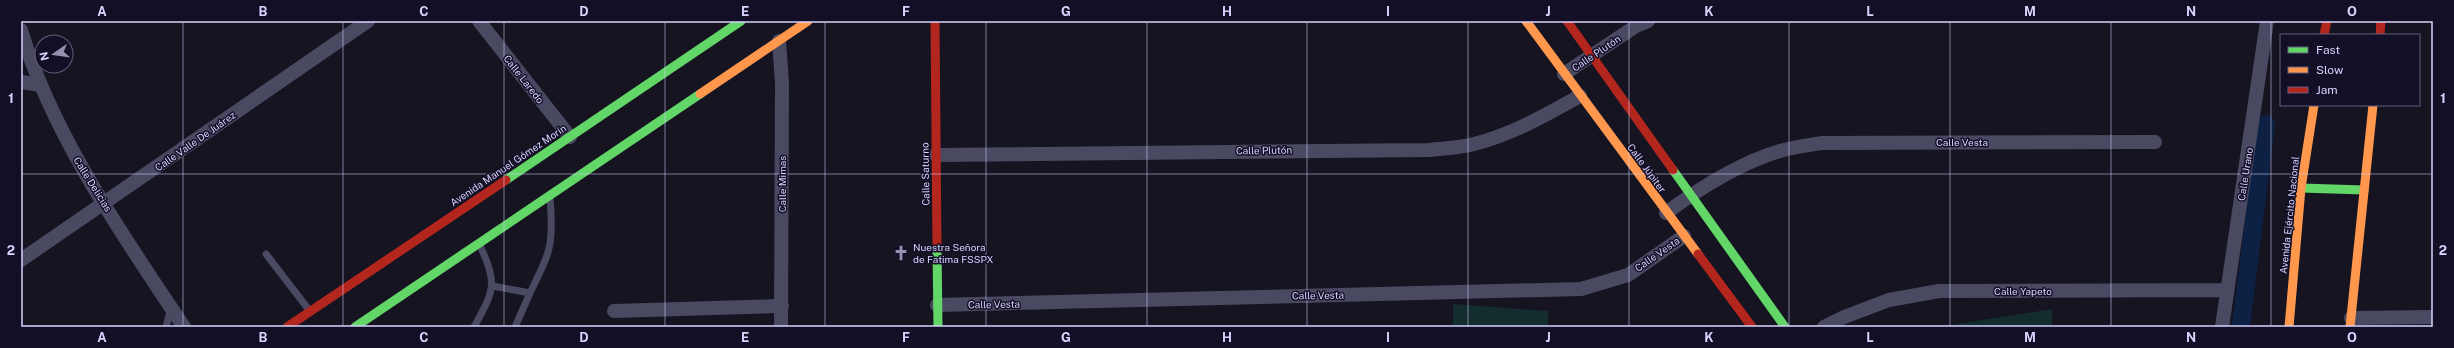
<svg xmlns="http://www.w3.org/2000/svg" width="2454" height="348" viewBox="0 0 2454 348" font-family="'Public Sans',sans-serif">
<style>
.green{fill:#132c2d}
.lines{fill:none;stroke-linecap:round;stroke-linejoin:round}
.canal{stroke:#0d2144;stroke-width:18}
.lane{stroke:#4a4962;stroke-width:7}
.street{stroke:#4a4962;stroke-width:14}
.fast{stroke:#63d668;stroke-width:9}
.slow{stroke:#ff974d;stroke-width:9}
.jam{stroke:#b3261e;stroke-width:9}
.grid{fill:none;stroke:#d9d4ff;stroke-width:1;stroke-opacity:0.55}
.labels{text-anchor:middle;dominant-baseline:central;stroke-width:3;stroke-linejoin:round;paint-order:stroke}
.street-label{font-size:10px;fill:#d9d4ff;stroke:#130f26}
.poi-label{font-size:10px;fill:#d9d4ff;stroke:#130f26;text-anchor:start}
.neatline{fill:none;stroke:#d9d4ff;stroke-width:1.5}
.grid-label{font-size:13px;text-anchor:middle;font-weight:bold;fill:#d9d4ff}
</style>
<rect width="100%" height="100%" fill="#161421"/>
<path class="green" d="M 1453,304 L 1548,311 L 1548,327 L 1453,327 Z
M 2052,309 L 2052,327 L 1938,327 Z"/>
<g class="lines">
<path class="canal" d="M 2241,327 L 2266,124"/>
<path class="lane" d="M 266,254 L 309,310
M 493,286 L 530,293 L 515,327
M 530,293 C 550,252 554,246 550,199
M 166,327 L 171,308
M 474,327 C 493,292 499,284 480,246"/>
<path class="street" d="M 479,21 L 570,137
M 21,30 C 52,135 124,237 184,327
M 779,41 L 782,83 L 781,327
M 1564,74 L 1636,26 L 1648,21
M 21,82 L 41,85
M 936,155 L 1429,150 C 1444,148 1460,148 1474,144 C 1513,134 1546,115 1580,96
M 1666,213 C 1700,188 1739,163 1780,151 C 1793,147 1808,145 1822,143 L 2155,142
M 21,260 L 368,21
M 937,305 L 1581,289 L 1628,275 L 1684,236
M 614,311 L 782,306
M 2351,318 L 2433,317
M 1824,327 L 1844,317 L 1889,300 L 1939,291 L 2227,290
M 2222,327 L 2267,21"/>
<path class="fast" d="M 1673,170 L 1785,327
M 506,180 L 741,21
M 2301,188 L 2364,190
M 937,248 L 938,327
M 355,327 L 700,94"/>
<path class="slow" d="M 1526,21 L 1698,254
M 700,94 L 808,21
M 2289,327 L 2301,188 L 2314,105
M 2350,327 L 2373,105"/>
<path class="jam" d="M 935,21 L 937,248
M 1567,21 L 1673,170
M 2324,35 L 2327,21
M 2380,35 L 2381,21
M 1698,254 L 1752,327
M 287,327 L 506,180"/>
</g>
<path class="grid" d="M 183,21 L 183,327M 343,21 L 343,327M 504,21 L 504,327M 665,21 L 665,327M 825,21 L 825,327M 986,21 L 986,327M 1147,21 L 1147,327M 1307,21 L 1307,327M 1468,21 L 1468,327M 1629,21 L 1629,327M 1789,21 L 1789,327M 1950,21 L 1950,327M 2111,21 L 2111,327M 2271,21 L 2271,327M 21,174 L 2433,174"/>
<defs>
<g id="church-bare" transform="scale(1.2)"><path d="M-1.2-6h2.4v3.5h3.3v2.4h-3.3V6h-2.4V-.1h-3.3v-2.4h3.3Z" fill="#9591b1" stroke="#130f26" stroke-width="2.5" paint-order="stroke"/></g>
</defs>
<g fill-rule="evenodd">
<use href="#church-bare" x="901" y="253"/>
</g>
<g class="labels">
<g class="street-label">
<text transform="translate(1596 53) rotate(-34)">Calle Plutón</text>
<text transform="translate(524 79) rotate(52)">Calle Laredo</text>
<text transform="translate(195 141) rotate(-35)">Calle Valle De Juárez</text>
<text x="1962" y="142">Calle Vesta</text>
<text transform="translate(1264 150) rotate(-1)">Calle Plutón</text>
<text transform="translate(508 165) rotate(-34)">Avenida Manuel Gómez Morín</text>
<text transform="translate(1647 168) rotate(54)">Calle Júpiter</text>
<text transform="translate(925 174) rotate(-91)">Calle Saturno</text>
<text transform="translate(2245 174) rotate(-81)">Calle Urano</text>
<text transform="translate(93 184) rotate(58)">Calle Delicias</text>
<text transform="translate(782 184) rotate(-90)">Calle Mimas</text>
<text transform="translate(2289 215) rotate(-84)">Avenida Ejército Nacional</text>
<text transform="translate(1657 254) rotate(-35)">Calle Vesta</text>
<text x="2023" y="291">Calle Yapeto</text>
<text transform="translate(1318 295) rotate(-1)">Calle Vesta</text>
<text transform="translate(994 304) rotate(-1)">Calle Vesta</text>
</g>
<g class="poi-label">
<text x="913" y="247">Nuestra Señora<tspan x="913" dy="12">de Fatima FSSPX</tspan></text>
</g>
</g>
<rect width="2454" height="348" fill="none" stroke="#130f26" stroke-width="44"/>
<rect x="2280" y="34" width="140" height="72" fill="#130f26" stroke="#625e7d"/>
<rect x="2288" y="47" width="20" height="6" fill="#63d668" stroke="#625e7d"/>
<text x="2316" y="54" font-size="12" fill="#d9d4ff">Fast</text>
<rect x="2288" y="67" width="20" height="6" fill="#ff974d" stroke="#625e7d"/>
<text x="2316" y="74" font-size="12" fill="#d9d4ff">Slow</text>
<rect x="2288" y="87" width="20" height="6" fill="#b3261e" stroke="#625e7d"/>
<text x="2316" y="94" font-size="12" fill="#d9d4ff">Jam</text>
<g transform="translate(54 54) rotate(257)"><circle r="19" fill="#130f26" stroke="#625e7d"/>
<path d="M0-3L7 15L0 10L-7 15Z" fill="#9591b1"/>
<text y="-6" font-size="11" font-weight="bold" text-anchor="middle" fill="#d9d4ff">N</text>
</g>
<rect x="22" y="22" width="2410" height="304" class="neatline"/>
<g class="grid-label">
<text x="102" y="16">A</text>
<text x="263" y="16">B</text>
<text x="424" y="16">C</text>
<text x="584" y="16">D</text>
<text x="745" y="16">E</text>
<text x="906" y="16">F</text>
<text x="1066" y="16">G</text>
<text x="1227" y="16">H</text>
<text x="1388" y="16">I</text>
<text x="1548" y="16">J</text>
<text x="1709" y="16">K</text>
<text x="1870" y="16">L</text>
<text x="2030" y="16">M</text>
<text x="2191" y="16">N</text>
<text x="2352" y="16">O</text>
<text x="11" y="103">1</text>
<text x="2443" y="103">1</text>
<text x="11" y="255">2</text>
<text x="2443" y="255">2</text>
<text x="102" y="342">A</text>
<text x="263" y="342">B</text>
<text x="424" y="342">C</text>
<text x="584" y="342">D</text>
<text x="745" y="342">E</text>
<text x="906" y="342">F</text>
<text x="1066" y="342">G</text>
<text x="1227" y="342">H</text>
<text x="1388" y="342">I</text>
<text x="1548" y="342">J</text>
<text x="1709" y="342">K</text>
<text x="1870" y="342">L</text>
<text x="2030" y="342">M</text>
<text x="2191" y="342">N</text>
<text x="2352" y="342">O</text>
</g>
</svg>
